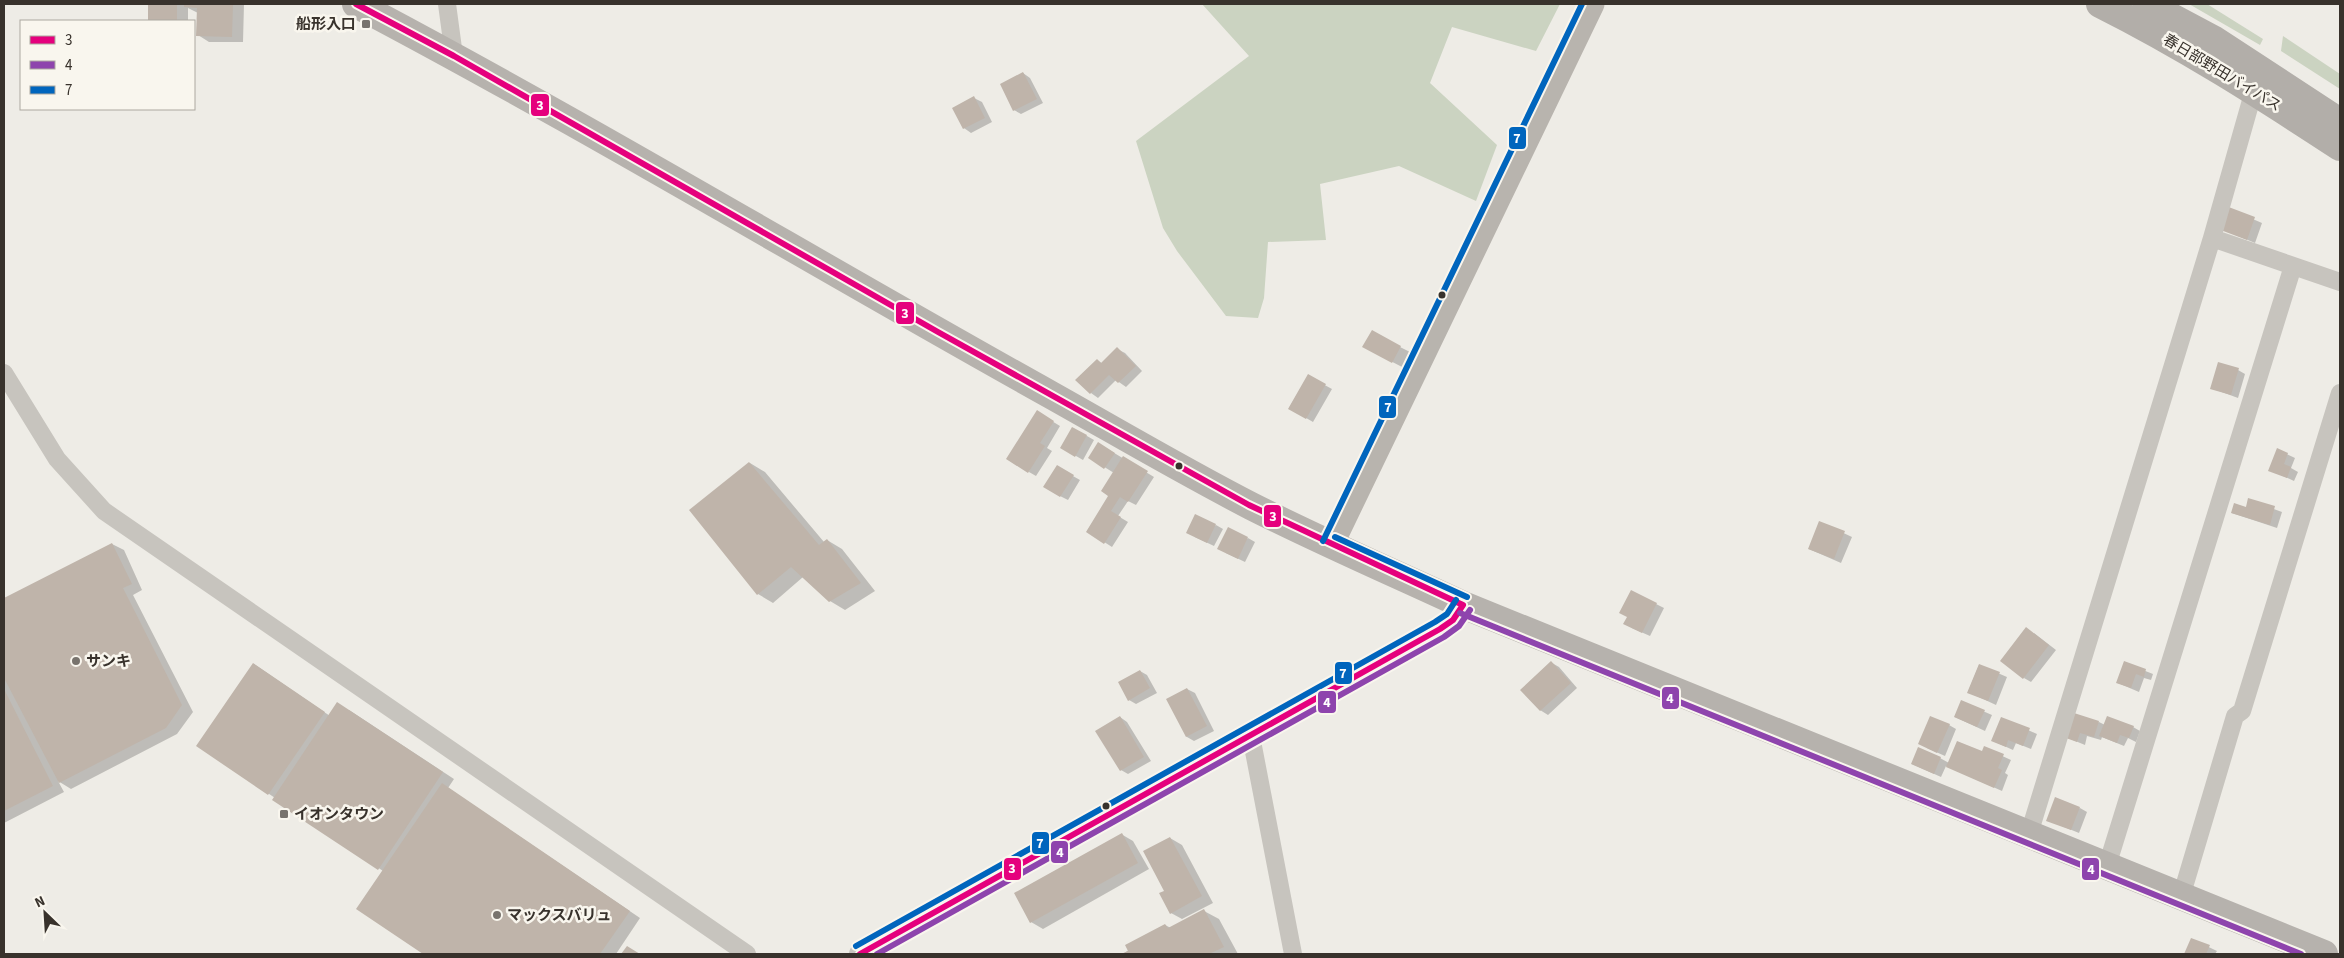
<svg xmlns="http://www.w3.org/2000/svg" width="2344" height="958" viewBox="0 0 2344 958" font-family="'Source Sans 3','Noto Sans JP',sans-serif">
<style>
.green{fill:#cbd3c1}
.shadow{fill:#0003}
.building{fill:#bfb4aa}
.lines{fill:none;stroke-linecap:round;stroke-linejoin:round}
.minor{stroke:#c7c4be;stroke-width:18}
.tertiary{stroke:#c7c4be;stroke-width:22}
.secondary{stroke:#b8b4ae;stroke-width:25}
.primary{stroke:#b6b2ad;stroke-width:28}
.trunk{stroke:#b2aea9;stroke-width:28}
.bus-1-casing{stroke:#f9f6ee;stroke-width:10}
.bus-2-casing{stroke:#f9f6ee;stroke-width:10}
.bus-3-casing{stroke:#f9f6ee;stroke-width:10}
.bus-1{stroke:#e5007d;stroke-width:6}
.bus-2{stroke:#8e44ad;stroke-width:6}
.bus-3{stroke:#0065bd;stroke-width:6}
.poi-dot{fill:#78736d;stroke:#f9f6ee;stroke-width:2}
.bus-dot{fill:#38322c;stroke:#f9f6ee;stroke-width:2}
.labels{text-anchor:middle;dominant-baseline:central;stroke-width:5;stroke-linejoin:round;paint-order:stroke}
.poi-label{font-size:15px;font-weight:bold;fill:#38322c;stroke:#f9f6ee;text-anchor:start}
.street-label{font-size:15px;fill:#38322c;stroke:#f9f6ee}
.line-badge{stroke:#f9f6ee;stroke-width:2}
.badge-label{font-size:14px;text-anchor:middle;font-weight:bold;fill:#fff}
</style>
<rect width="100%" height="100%" fill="#eeece6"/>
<path class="green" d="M 1202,4 L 1560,4 L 1536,51 L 1452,27 L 1430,83 L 1497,145 L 1476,201 L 1399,166 L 1320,184 L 1326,240 L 1268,242 L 1264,298 L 1258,318 L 1226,316 L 1177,251 L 1163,228 L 1136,141 L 1249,56 Z
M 2189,4 L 2207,4 L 2263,39 L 2260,45 Z
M 2283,36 L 2340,74 L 2340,89 L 2281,51 Z"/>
<path class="shadow" d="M 149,4 L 244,4 L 243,42 L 209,42 L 198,35 L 198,13 L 188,8 L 188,21 L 149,21 Z
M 1023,73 L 1030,78 L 1043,103 L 1021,114 L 1014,110 Z
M 974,98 L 982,102 L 992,122 L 971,133 L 964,128 Z
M 2227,208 L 2262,223 L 2255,243 L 2219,228 Z
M 1400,347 L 1412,353 L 1404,368 L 1375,353 Z
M 1117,349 L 1125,353 L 1142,371 L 1126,387 L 1116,380 L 1098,398 L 1091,393 L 1097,360 L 1103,364 Z
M 2238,370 L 2245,374 L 2238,398 L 2211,388 Z
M 1308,376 L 1332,389 L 1313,422 L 1289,408 Z
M 1037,412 L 1060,426 L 1047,448 L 1052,451 L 1036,476 L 1029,472 Z
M 1073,428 L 1094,440 L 1083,460 L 1062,448 Z
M 1106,448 L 1154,477 L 1136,505 L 1128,501 L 1118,516 L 1128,522 L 1112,547 L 1087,531 L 1110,496 L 1114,473 L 1090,458 Z
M 2278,450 L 2295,458 L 2291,468 L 2298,472 L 2294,481 L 2270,470 Z
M 750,463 L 765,472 L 824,542 L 827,540 L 842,549 L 875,591 L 845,610 L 830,601 L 803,577 L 773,603 L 758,594 Z
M 1057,467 L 1080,480 L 1068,500 L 1060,496 Z
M 2249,500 L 2282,512 L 2277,528 L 2232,513 L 2246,508 Z
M 1820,522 L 1852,537 L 1841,563 L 1809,549 Z
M 1216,525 L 1223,529 L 1214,546 L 1195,537 Z
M 1248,538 L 1255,542 L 1245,562 L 1226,553 Z
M 112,544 L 124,550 L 142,590 L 133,595 L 193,712 L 177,734 L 71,789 L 58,781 L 64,792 L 4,823 L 4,600 Z
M 1656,604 L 1664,608 L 1650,636 L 1632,628 L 1628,617 Z
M 2034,633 L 2056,650 L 2031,682 L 2024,678 Z
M 1552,663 L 1559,667 L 1577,688 L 1548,715 L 1540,710 Z
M 2125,663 L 2153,674 L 2151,680 L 2144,678 L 2139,692 L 2118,683 Z
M 254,664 L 330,716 L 349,710 L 454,779 L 448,788 L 640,918 L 616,954 L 425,954 L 358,908 L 383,871 L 198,746 Z
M 1979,665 L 2007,677 L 1996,705 L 1968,692 Z
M 1140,671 L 1147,675 L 1157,693 L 1136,704 L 1129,700 Z
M 1187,689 L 1195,693 L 1214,731 L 1194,741 L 1187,737 L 1168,699 Z
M 1962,702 L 1992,715 L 1985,731 L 1955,717 Z
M 1120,717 L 1127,722 L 1151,761 L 1128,774 L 1121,770 Z
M 2002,718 L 2037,734 L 2031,749 L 2016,743 L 2013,750 L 1993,741 Z
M 2099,722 L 2105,725 L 2133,727 L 2140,731 L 2136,742 L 2128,738 L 2124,746 L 2102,737 L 2101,740 L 2087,736 L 2085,745 L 2068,738 Z
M 1949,725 L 1956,729 L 1945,756 L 1927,748 Z
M 1985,748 L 2011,760 L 2005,773 L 2008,775 L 2002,791 L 1946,766 L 1941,777 L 1912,764 L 1940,758 L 1949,763 L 1983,753 Z
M 2080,808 L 2087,812 L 2079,833 L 2047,820 Z
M 1121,834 L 1133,841 L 1149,869 L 1043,929 L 1031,922 Z
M 1170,838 L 1182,845 L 1213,903 L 1182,919 L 1171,913 L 1166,891 Z
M 1204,911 L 1219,919 L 1238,954 L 1123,954 L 1165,925 L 1171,928 Z
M 2192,939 L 2217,951 L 2215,954 L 2186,954 Z"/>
<path class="building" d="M 148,4 L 177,4 L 177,21 L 148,21 Z
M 184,4 L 233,4 L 232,37 L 196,36 L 197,8 L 184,7 Z
M 1023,72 L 1037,99 L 1013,111 L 1000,84 Z
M 974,96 L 985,118 L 963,129 L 952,108 Z
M 2226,206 L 2255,217 L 2247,240 L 2218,229 Z
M 1372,330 L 1401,346 L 1392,363 L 1362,347 Z
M 1117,347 L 1136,366 L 1118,383 L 1109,375 L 1090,394 L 1075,380 L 1097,359 L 1101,363 Z
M 2218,362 L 2239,368 L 2231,395 L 2210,389 Z
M 1308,374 L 1326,384 L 1306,419 L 1288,409 Z
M 1037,410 L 1054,421 L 1040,443 L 1045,446 L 1028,473 L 1006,459 Z
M 1072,427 L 1087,435 L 1075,457 L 1060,448 Z
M 1098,442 L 1115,453 L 1104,469 L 1088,458 Z
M 2277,448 L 2288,453 L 2284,464 L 2291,467 L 2287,478 L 2268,471 Z
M 1123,456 L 1148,471 L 1128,502 L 1120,497 L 1111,511 L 1121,517 L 1104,544 L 1086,532 L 1108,496 L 1101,491 Z
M 749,462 L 819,545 L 827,539 L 861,583 L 829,602 L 791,567 L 757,595 L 689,510 Z
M 1057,465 L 1074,475 L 1060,497 L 1043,487 Z
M 2248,498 L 2275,506 L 2270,525 L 2231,513 L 2234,503 L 2246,507 Z
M 1195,514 L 1216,524 L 1207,543 L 1186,533 Z
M 1819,521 L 1845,531 L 1834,559 L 1808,549 Z
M 1228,527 L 1248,537 L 1238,559 L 1217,549 Z
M 112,543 L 132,584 L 123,588 L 182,705 L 166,728 L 59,783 L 4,678 L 4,598 Z
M 1631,590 L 1657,603 L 1642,633 L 1623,624 L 1627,617 L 1619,613 Z
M 2026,627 L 2049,645 L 2023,679 L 2000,661 Z
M 1551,661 L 1571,683 L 1540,711 L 1520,690 Z
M 2124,661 L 2146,669 L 2144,677 L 2136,674 L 2131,688 L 2116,683 Z
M 253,663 L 325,712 L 268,795 L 196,746 Z
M 1979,664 L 2000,672 L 1988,701 L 1967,693 Z
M 1140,670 L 1150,688 L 1128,701 L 1118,682 Z
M 1187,688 L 1207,726 L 1186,737 L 1166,699 Z
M 4,689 L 53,786 L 4,811 Z
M 1961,700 L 1985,710 L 1977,727 L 1954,717 Z
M 337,702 L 443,772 L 378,870 L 272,800 Z
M 2074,713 L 2099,721 L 2094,737 L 2080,733 L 2077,742 L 2066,738 Z
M 1120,716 L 1144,757 L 1120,771 L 1095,731 Z
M 1930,716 L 1950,724 L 1937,753 L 1918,744 Z
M 2107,716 L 2134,726 L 2129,738 L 2120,735 L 2117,743 L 2099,736 Z
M 2001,717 L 2030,728 L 2023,746 L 2008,740 L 2006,747 L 1991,741 Z
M 1957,741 L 1982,751 L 1984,746 L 2004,754 L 1998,768 L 2002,770 L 1994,788 L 1946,767 Z
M 1918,747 L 1941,757 L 1934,774 L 1911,764 Z
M 442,783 L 630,911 L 600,954 L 423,954 L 356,909 Z
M 2055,797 L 2080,807 L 2071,830 L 2046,821 Z
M 1122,833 L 1138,863 L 1030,923 L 1014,893 Z
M 1170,837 L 1202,896 L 1170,914 L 1159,893 L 1164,891 L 1143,851 Z
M 1204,909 L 1224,947 L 1209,954 L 1121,954 L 1128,951 L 1125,945 L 1165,924 L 1168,928 Z
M 2191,938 L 2210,945 L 2206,954 L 2184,954 Z
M 627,946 L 640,954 L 621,954 Z"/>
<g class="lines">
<path class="minor" d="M 447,4 L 454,56
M 2212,238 L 2340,282
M 4,373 L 57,459 L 104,511 L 747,954
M 1251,736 L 1293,954
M 2029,834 L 2212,238 L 2254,90
M 2107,866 L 2293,266
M 2181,897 L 2235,716 L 2242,711 L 2340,393"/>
<path class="tertiary" d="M 860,954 L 1440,629 L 1453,620 L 1463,605"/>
<path class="secondary" d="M 1331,545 L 1592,4"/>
<path class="primary" d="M 356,4 C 591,128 819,266 1051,395 C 1117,432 1183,471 1251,506 C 1320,541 1392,572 1463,605 L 2324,954"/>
<path class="trunk" d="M 2100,4 C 2184,46 2262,96 2340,147
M 2147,4 L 2213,39 L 2340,122"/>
<g class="bus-1-casing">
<path id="bus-1" d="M 356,4 L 454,56 L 938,332 L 1249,505 L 1463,605
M 860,954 L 1440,629 L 1453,620 L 1463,605"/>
</g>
<g class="bus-2-casing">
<path id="bus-2" d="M 1460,613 L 2301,954
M 877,954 L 1444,637 L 1459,626 L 1470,610"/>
</g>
<g class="bus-3-casing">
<path id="bus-3" d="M 1335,537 L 1467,597
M 1323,541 L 1582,4
M 856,946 L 1435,622 L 1447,614 L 1456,600"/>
</g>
<use href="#bus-1" class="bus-1"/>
<use href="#bus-2" class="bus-2"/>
<use href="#bus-3" class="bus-3"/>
</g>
<g class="poi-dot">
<rect x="361" y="19" width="10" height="10" rx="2.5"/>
<circle cx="76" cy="661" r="5"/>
<rect x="279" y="809" width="10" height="10" rx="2.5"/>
<circle cx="497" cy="915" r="5"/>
</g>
<g class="bus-dot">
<circle cx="1442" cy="295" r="4.5"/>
<circle cx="1179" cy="466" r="4.5"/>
<circle cx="1106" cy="806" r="4.5"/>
</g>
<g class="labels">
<g class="poi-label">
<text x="356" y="24" text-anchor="end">船形入口</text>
<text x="86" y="661">サンキ</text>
<text x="294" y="814">イオンタウン</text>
<text x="507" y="915">マックスバリュ</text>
</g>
<g class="street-label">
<text transform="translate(2222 73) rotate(31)">春日部野田バイパス</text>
</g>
</g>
<g class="line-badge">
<rect x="530" y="93" width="20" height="24" rx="5" fill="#e5007d"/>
<rect x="1508" y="126" width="19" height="24" rx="5" fill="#0065bd"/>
<rect x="895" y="301" width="20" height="24" rx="5" fill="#e5007d"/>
<rect x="1378" y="395" width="19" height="24" rx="5" fill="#0065bd"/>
<rect x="1263" y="504" width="19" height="24" rx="5" fill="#e5007d"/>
<rect x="1334" y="661" width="19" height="24" rx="5" fill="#0065bd"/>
<rect x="1661" y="686" width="19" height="24" rx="5" fill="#8e44ad"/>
<rect x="1317" y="690" width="20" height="24" rx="5" fill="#8e44ad"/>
<rect x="1031" y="831" width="19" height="24" rx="5" fill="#0065bd"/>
<rect x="1050" y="840" width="19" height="24" rx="5" fill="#8e44ad"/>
<rect x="1003" y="857" width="19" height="24" rx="5" fill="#e5007d"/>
<rect x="2081" y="857" width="19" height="24" rx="5" fill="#8e44ad"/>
</g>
<g class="badge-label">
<text x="540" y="110">3</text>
<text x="1517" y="143">7</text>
<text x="905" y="318">3</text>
<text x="1388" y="412">7</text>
<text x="1273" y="521">3</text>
<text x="1343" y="678">7</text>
<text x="1670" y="703">4</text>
<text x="1327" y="707">4</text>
<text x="1040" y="848">7</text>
<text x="1060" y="857">4</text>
<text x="1012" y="873">3</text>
<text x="2091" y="874">4</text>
</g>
<rect width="2344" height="958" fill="none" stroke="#38322c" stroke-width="10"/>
<rect x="20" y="20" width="175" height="90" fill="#f9f6ee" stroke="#aca8a0"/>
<rect x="30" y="36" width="25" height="8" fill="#e5007d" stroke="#aca8a0"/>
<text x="65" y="45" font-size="15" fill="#38322c">3</text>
<rect x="30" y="61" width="25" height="8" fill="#8e44ad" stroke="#aca8a0"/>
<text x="65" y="70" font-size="15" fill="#38322c">4</text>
<rect x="30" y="86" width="25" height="8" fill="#0065bd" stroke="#aca8a0"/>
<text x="65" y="95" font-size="15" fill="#38322c">7</text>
<g transform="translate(45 913) rotate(335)" stroke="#f9f6ee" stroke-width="4" paint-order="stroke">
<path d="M0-4L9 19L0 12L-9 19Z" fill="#38322c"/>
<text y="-8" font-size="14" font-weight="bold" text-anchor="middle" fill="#38322c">N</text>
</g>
</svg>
